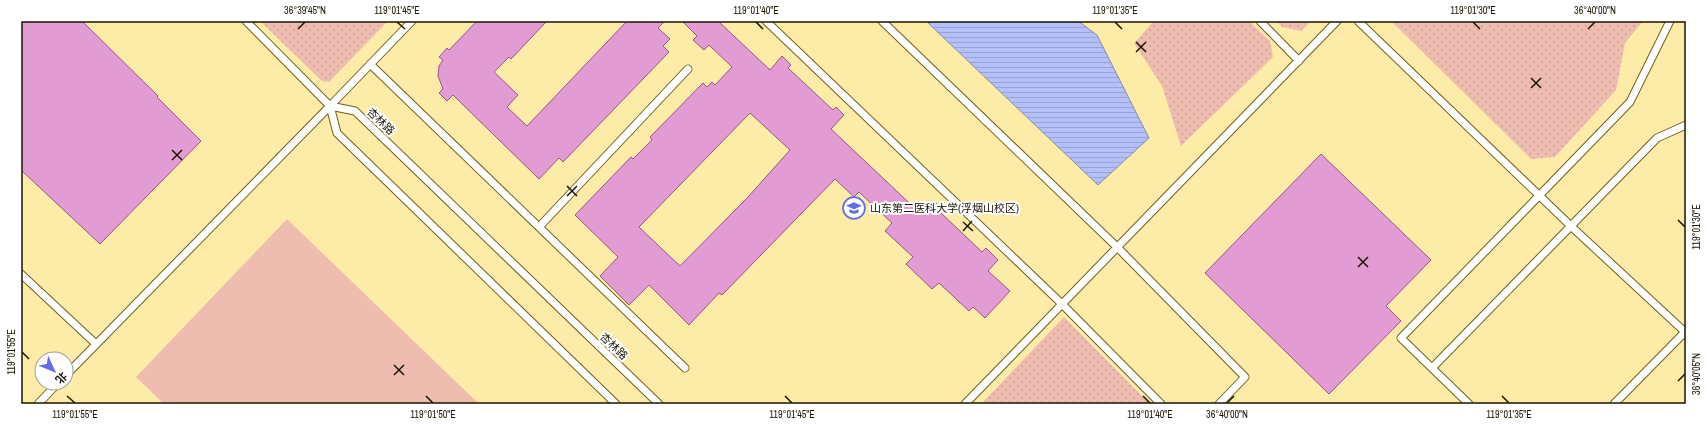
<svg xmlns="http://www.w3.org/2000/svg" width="1707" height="425" viewBox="0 0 1707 425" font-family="'Archivo Narrow','Noto Sans SC',sans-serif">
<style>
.park{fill:url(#park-dots)}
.pitch{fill:#eebdb0}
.water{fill:url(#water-rules);stroke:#858daf}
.building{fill:#e29cd3;stroke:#965689;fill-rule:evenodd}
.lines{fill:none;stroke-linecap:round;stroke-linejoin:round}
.service-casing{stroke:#71601d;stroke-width:9}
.service{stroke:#fff;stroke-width:7}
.ticks{fill:none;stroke:#1b1500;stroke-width:1.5}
.labels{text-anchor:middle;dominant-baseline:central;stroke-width:4;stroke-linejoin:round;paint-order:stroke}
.street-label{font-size:11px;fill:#1b1500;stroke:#fff}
.poi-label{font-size:11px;fill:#1b1500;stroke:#fff;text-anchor:start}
.neatline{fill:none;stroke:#1b1500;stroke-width:1.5}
.ticks-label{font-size:10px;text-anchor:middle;fill:#1b1500}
</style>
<defs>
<pattern id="park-dots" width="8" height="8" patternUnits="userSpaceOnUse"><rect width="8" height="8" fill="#eebdb0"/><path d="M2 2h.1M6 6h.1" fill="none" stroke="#cca296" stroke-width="1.8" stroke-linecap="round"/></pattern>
<pattern id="water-rules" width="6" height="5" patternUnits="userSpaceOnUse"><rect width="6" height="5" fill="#b3c0fa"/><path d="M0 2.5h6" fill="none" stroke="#99a4d4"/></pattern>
</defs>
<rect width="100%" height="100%" fill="#fdeba8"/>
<path class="park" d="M 260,21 L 388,21 L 329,82 L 322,81 Z
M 1154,21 L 1249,21 L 1270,41 L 1273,57 L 1181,146 L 1162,86 L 1134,43 Z
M 1277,21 L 1311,21 L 1301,31 L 1282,27 Z
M 1391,21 L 1643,21 L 1625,43 L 1616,90 L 1555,157 L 1531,159 Z
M 1064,317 L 1150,404 L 981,404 Z"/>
<path class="pitch" d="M 287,219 L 479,404 L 164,404 L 136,377 Z"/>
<path class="water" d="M 926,21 L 1078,21 L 1097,35 L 1149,138 L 1098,185 Z"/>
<path class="building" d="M 21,21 L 82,21 L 158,96 L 157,97 L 201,141 L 100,244 L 21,170 Z
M 477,21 L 547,21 L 511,59 L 509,57 L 494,72 L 518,95 L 507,107 L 527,126 L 627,21 L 665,21 L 658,28 L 670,39 L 663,46 L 669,52 L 563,162 L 559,158 L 539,179 L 453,95 L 447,101 L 439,93 L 443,89 L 438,76 L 439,66 L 443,60 L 439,57 L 447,48 L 449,50 Z
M 682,21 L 718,21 L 770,70 L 782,56 L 791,65 L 788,68 L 833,110 L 836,107 L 844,115 L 831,129 L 922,215 L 935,202 L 943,210 L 940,212 L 982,252 L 986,248 L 998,260 L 988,271 L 1010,291 L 985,318 L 973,307 L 969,311 L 939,283 L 932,289 L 906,264 L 913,257 L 885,231 L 892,223 L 859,192 L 854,197 L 835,179 L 722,295 L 719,293 L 689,325 L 649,285 L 629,305 L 600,276 L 618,257 L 575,215 L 631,157 L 633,159 L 652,140 L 650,137 L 703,83 L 707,87 L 712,82 L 715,85 L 732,67 L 709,45 L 704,50 L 693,40 L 697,36 ZM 750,113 L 790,150 L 748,197 L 680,266 L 639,227 Z
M 1321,154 L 1431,260 L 1386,306 L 1401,321 L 1329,394 L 1205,273 Z"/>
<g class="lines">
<g class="service-casing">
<path id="service" d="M 246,21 L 330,106 L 412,21
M 766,21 L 1062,304 L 1161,404
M 882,21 L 1117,247 L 1245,377 L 1219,404
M 1260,21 L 1299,61
M 1358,21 L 1574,229 L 1685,332 L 1614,404
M 370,64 L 685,368
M 330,106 L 355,111 L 659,404
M 330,106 L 337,133 L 616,404
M 539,227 L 688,69
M 21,274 L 96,344
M 1432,368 L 1657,138 L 1686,125
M 66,375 L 330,106
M 38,404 L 58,383
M 965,404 L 1337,21
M 1469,404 L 1401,338 L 1630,102 L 1670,21"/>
</g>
<use href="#service" class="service"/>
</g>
<path class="ticks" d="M 397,22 L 405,29M 756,22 L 763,29M 1115,22 L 1122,29M 1473,22 L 1480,29M 298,29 L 305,22M 1588,29 L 1595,22M 1136,42 L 1146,52M 1136,52 L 1146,42M 1531,78 L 1541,88M 1531,88 L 1541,78M 172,150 L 182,160M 172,160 L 182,150M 567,186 L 577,196M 567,196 L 577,186M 1678,220 L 1685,227M 963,222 L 973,231M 963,231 L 972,221M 1358,257 L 1368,267M 1358,267 L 1368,257M 22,352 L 29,359M 394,365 L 404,375M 394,375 L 404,365M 1678,381 L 1685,374M 67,396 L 75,403M 426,396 L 433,403M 785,396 L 792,403M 1143,396 L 1150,403M 1502,396 L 1509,403M 1227,403 L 1234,396"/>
<defs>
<g id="university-ring" transform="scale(1.15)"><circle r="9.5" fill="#fff" stroke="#606ee6" stroke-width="1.5"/><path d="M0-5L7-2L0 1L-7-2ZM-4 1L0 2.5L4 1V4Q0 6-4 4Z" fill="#606ee6"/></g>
</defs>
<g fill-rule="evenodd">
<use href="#university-ring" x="854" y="208"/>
</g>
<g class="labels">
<g class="street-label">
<text transform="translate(381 121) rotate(44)">杏林路</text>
<text transform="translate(614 346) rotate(44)">杏林路</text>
</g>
<g class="poi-label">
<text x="870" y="208">山东第二医科大学(浮烟山校区)</text>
</g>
</g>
<rect width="1707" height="425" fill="none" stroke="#ffffff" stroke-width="44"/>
<g transform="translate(54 371) rotate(134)"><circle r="19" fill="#ffffff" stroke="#a4a199"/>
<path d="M0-3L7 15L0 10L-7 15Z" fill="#606ee6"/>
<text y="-6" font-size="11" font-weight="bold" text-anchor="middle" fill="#1b1500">北</text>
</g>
<rect x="22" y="22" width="1663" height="381" class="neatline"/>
<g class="ticks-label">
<text x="305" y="14">36°39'45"N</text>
<text x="397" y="14">119°01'45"E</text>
<text x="756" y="14">119°01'40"E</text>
<text x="1115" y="14">119°01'35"E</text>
<text x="1473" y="14">119°01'30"E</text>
<text x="1595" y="14">36°40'00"N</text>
<text transform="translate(1696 227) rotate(-90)" y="4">119°01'30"E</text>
<text transform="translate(11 352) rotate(-90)" y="4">119°01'55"E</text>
<text transform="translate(1696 374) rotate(-90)" y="4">36°40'05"N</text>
<text x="75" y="418">119°01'55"E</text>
<text x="433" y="418">119°01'50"E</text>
<text x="792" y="418">119°01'45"E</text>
<text x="1150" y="418">119°01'40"E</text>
<text x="1227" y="418">36°40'00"N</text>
<text x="1509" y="418">119°01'35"E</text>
</g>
</svg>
